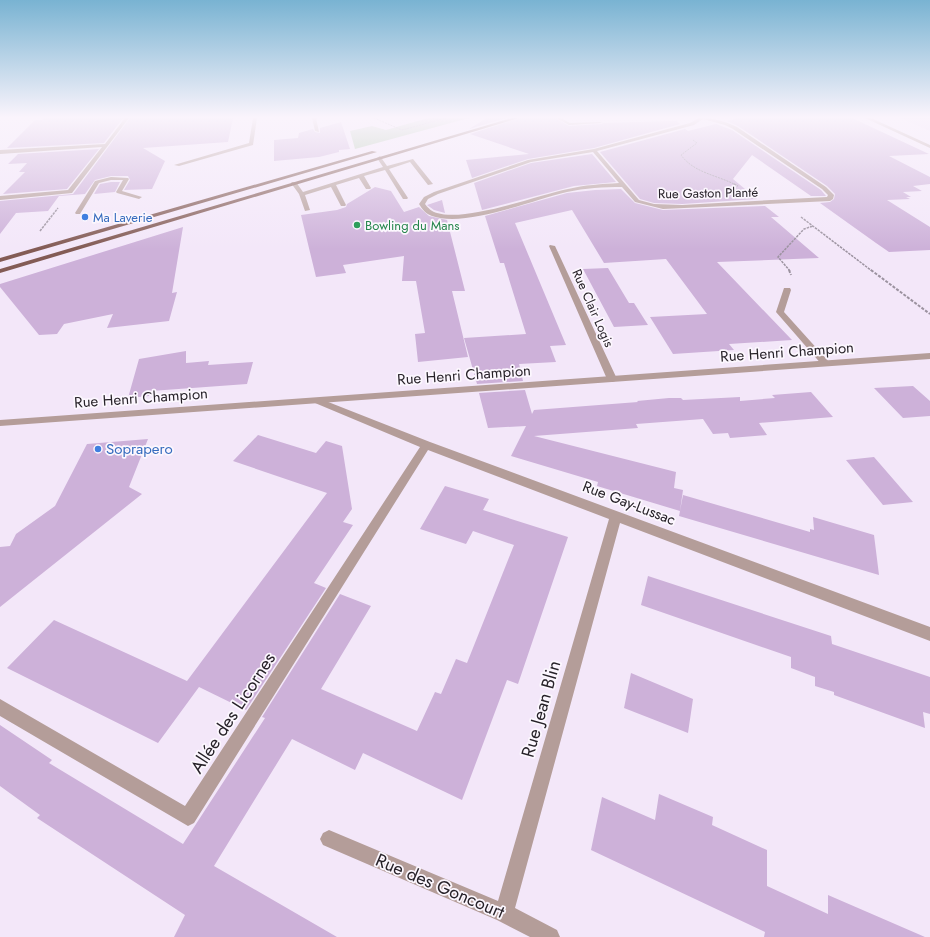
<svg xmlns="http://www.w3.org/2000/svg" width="930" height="937" viewBox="0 0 930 937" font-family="Jost,sans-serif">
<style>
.built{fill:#eadaf2}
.green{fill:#abc6a7}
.building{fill:#cdb1d9}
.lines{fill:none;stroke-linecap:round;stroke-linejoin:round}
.path-far2{stroke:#9b929f;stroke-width:1;stroke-dasharray:2 1;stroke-linecap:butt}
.path-far1{stroke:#9b929f;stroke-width:1.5;stroke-dasharray:2.5 1;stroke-linecap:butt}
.path{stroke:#9b929f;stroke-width:2;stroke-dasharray:3 1.5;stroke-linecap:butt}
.service{fill:#b49d99;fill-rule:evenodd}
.minor{fill:#b49d99;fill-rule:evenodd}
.tertiary{fill:#b49d99;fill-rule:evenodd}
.primary{fill:#835b55;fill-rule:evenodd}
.shop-dot{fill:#3f7fe0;stroke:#fcf7fe;stroke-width:1.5}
.leisure-dot{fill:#2e9e5b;stroke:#fcf7fe;stroke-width:1.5}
.labels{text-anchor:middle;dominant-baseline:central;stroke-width:3.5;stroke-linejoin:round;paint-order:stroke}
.far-street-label{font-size:13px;fill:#272229;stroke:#fcf7fe}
.far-shop-label{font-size:13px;fill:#366cbe;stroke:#fcf7fe;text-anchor:start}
.far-leisure-label{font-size:13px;fill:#27864d;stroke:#fcf7fe;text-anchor:start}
.street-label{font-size:15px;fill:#272229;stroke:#fcf7fe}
.shop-label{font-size:15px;fill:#366cbe;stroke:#fcf7fe;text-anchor:start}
.near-street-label{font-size:18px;fill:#272229;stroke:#fcf7fe}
</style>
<rect width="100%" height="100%" fill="#f3e7f9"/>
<path class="built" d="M 900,118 L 930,118 L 930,131 Z"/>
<path class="green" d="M 428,118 L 469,118 L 355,149 L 350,131 L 372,126 L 386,130 Z"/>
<path class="building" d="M 44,118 L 123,118 L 104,143 L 7,148 L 35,120 L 42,120 Z
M 130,118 L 233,118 L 228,142 L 143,148 L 165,161 L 152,189 L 124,190 L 130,180 L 128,176 L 111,176 L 95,180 L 85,194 L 59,196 L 48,211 L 16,213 L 0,234 L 0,201 L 73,194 Z
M 487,118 L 506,118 L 469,129 Z
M 520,118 L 555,118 L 569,126 L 602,124 L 603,123 L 676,121 L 680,124 L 594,148 L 528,159 L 472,178 L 466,160 L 529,154 L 470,134 Z
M 739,118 L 852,118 L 929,154 L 889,156 L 930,177 L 930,184 L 913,186 L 922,191 L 903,192 L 911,197 L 906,197 L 910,199 L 887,200 L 930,227 L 930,250 L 889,252 L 876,243 L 820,203 L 830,202 L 834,199 L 835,194 L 827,186 L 738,126 L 727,121 Z
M 341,122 L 350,149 L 339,150 L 339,152 L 319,157 L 274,161 L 274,140 L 298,138 L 299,133 L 313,129 L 315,132 L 320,133 L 320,128 Z
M 716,124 L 732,130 L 821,190 L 826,196 L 811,196 L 752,155 L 733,179 L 757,199 L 682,204 L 654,203 L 640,199 L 600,152 L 685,129 L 688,131 Z
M 99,149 L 67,189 L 3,194 L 25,172 L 19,172 L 27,163 L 8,164 L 18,154 Z
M 592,154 L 616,182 L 574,186 L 482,210 L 474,183 L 531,163 Z
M 111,182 L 120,182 L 115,192 L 94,194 L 100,184 Z
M 375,187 L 391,191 L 404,212 L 419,207 L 429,216 L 447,220 L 465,291 L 452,291 L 468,357 L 418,362 L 415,334 L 425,333 L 416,281 L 402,281 L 404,256 L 343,265 L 346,273 L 316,277 L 301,215 L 337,210 L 346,207 L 347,204 Z
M 621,189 L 635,203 L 663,210 L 765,206 L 779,217 L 771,217 L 819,258 L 717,262 L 792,340 L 729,344 L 734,350 L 673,354 L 650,317 L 707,314 L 666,259 L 604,263 L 572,210 L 515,223 L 566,345 L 550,346 L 556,362 L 519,364 L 523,381 L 477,384 L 464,338 L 526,334 L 504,263 L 500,263 L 485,216 L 567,193 L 595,190 Z
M 442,200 L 445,213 L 434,210 L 427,205 Z
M 183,227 L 172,293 L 177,292 L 169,321 L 107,328 L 113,314 L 64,324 L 57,334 L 39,335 L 0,287 L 0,284 Z
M 608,268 L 629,303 L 634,303 L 648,325 L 614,327 L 583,269 Z
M 186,351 L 186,363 L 209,361 L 208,365 L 253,362 L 247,384 L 151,391 L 149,396 L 128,398 L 139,359 Z
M 913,386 L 930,401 L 930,416 L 903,418 L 874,388 Z
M 525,390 L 532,414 L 534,410 L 638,402 L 637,401 L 669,398 L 681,398 L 683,400 L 740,397 L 740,401 L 775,398 L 772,395 L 811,392 L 833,417 L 759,423 L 767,435 L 730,438 L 728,433 L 713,434 L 703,419 L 636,424 L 638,428 L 534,436 L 676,472 L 674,488 L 683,490 L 680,511 L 683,495 L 810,532 L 810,529 L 814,530 L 813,517 L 874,535 L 879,575 L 679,516 L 680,511 L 597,486 L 598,482 L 511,456 L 526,426 L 488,428 L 479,393 Z
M 258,435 L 316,453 L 326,441 L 342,446 L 352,509 L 343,522 L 353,525 L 314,583 L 326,588 L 246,710 L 199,687 L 158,743 L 7,668 L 54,620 L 187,681 L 327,493 L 233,461 Z
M 148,439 L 129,487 L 142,494 L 0,607 L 0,547 L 10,546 L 16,534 L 55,506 L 87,444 Z
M 874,457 L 913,502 L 883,505 L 846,460 Z
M 445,486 L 489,499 L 483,510 L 568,537 L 518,684 L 507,680 L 462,800 L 363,753 L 355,770 L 292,739 L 214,866 L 337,937 L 174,937 L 185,915 L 37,818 L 40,815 L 0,786 L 0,725 L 52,760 L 49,763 L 183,844 L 265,718 L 262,717 L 340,594 L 371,606 L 321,689 L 417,731 L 435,692 L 441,694 L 456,659 L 467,663 L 514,545 L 473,531 L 466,544 L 420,529 Z
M 648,576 L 831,636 L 832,644 L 930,677 L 930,714 L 923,712 L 925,728 L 834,695 L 834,692 L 815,686 L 815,677 L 791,668 L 791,657 L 641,605 Z
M 631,673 L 693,699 L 688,733 L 624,708 Z
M 659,794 L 713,817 L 712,825 L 767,850 L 767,886 L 828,914 L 828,895 L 925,937 L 764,937 L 765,932 L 591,850 L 602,797 L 655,820 Z"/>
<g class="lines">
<path class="path-far2" d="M 374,118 L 402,130 L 446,118
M 433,118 L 439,120
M 693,140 L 697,143 L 681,155 C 694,173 717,175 736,185"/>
<path class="path-far1" d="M 734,184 L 738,186
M 801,217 L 872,271
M 40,231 L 58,208
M 790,271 L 778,257 L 804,229 L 813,226"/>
<path class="path" d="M 789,270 L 791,275
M 871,270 L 930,314"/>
<path class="service" d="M 312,118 L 316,118 L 319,132 L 315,131 Z
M 556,118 L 561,118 L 570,123 L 600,122 L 602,123 L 569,125 Z
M 380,156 L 387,166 L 413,159 L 433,184 L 428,185 L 410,162 L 389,169 L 408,198 L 407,199 L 403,199 L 385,170 L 364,176 L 371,188 L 370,189 L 366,189 L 359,178 L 336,185 L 346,205 L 345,206 L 341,206 L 331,187 L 305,195 L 310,210 L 305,211 L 299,194 L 291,183 L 292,182 L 296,182 L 303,192 L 383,167 L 377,158 Z
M 111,177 L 128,178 L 129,179 L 122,191 L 142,197 L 139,199 L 117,193 L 116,192 L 123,180 L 111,180 L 99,183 L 80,214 L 76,214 L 75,213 L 95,181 Z"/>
<path class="minor" d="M 125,118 L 129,118 L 72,193 L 0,200 L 0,196 L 68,190 L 102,147 L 0,154 L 0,150 L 105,144 Z
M 253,118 L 257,118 L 253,145 L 179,166 L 174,165 L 249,143 Z
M 699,118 C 712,118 725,121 737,127 L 826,187 L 834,195 L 833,199 L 830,201 L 663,209 L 635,202 L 622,187 C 604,187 585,188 567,192 C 532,200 466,228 432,216 C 426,214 422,209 419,204 L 424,197 L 434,192 L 528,160 L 594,149 L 690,123 ZM 703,119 L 725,125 L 733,129 L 822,189 L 828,195 L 827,197 L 682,205 L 654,204 L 639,200 L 597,151 L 694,125 ZM 593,152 L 619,183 C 602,184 584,185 568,189 C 535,196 467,222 437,213 C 432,212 428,208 425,204 L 428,199 L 438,194 L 531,162 Z
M 865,118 L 871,118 L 930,145 L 930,148 Z
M 550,245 L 555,246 L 617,379 L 615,381 L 612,382 L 607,379 L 549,246 Z
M 784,288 L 790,288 L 791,290 L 784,312 L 829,362 L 831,364 L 829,366 L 823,366 L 776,312 Z
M 318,398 L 430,442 L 930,627 L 930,641 L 620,523 L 515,908 L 557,930 L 560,937 L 530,937 L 497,920 L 323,845 L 320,839 L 323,833 L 329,830 L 498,901 L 609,519 L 428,450 L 194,823 L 188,826 L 0,716 L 0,699 L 185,806 L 420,447 L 315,403 L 313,401 L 315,399 Z"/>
<path class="tertiary" d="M 930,353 L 930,359 L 0,426 L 0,420 Z"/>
<path class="primary" d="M 512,118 L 519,118 L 0,273 L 0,269 Z
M 372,151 L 377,152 L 0,262 L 0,258 Z"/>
</g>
<linearGradient id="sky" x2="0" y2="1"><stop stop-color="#79b3d2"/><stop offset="0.47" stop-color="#faf4fc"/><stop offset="1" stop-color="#faf4fc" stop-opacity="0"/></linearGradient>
<rect width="930" height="249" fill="url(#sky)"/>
<g class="shop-dot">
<circle cx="85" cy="217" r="4"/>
<circle cx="98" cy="449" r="4"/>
</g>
<circle class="leisure-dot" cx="357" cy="225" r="4"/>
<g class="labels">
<g class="far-street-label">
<text transform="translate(708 193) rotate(-1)">Rue Gaston Planté</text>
<text transform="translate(593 308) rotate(66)">Rue Clair Logis</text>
</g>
<g class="far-shop-label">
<text x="93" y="217">Ma Laverie</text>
</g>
<g class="far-leisure-label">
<text x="365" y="225">Bowling du Mans</text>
</g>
<g class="street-label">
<text transform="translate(787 352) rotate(-4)">Rue Henri Champion</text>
<text transform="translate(464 375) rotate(-4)">Rue Henri Champion</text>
<text transform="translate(141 398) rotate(-4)">Rue Henri Champion</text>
<text transform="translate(629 503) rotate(21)">Rue Gay-Lussac</text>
</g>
<g class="shop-label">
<text x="106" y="449">Soprapero</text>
</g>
<g class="near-street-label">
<text transform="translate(541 709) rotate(-74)">Rue Jean Blin</text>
<text transform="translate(233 713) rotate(-57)">Allée des Licornes</text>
<text transform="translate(440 886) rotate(23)">Rue des Goncourt</text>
</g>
</g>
</svg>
